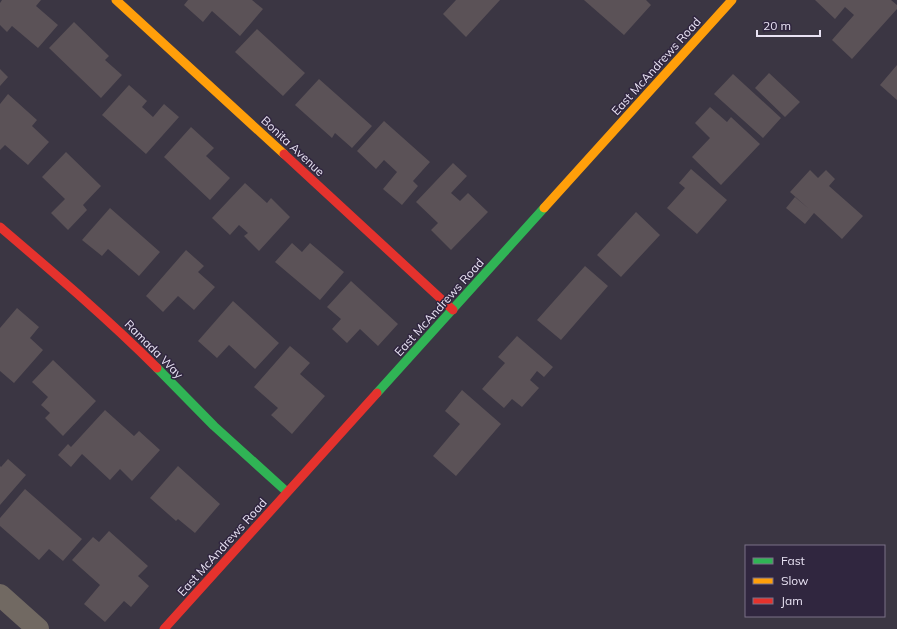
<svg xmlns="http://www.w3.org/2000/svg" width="897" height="629" viewBox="0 0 897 629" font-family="Mulish,sans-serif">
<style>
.building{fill:#5b5257}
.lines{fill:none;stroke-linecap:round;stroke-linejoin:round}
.street{stroke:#716962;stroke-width:22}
.fast{stroke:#30b455;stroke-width:9}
.slow{stroke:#ff9f0a;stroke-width:9}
.jam{stroke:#e5322d;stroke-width:9}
.labels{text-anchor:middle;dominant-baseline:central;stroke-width:3;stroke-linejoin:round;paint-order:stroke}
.street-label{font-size:12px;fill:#e8e2f3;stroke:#30263f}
</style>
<rect width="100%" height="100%" fill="#3b3643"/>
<path class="building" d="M 2,0 L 41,0 L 36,6 L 58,25 L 38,48 L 12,26 L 7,32 L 0,25 L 0,3 Z
M 188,0 L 252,0 L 263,9 L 240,36 L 212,11 L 203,22 L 184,5 Z
M 456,0 L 500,0 L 466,37 L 443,14 Z
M 584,0 L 646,0 L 651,5 L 624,35 Z
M 815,0 L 891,0 L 897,5 L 897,9 L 852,59 L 832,40 L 854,15 L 845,7 L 835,19 Z
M 74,22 L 109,56 L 105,60 L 122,75 L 101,98 L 49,48 Z
M 257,29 L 305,73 L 283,96 L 235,52 Z
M 897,65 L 897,100 L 880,85 Z
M 0,69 L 8,77 L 0,86 Z
M 769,73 L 800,102 L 785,117 L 755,88 Z
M 733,74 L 781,118 L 763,138 L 714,94 Z
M 319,79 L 372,126 L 352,148 L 335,133 L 332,138 L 295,105 Z
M 129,85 L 147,101 L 142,107 L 153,117 L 164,104 L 179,117 L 146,154 L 102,115 Z
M 8,94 L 37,120 L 32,126 L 49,142 L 28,165 L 5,145 L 0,150 L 0,104 Z
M 710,107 L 727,122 L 731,117 L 760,144 L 721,185 L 692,157 L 710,138 L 695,123 Z
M 384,121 L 430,162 L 413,181 L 418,186 L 402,205 L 383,189 L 397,172 L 384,160 L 376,169 L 357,151 Z
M 191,127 L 214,148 L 206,156 L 230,178 L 210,200 L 164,157 Z
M 66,152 L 101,186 L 83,205 L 87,210 L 68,230 L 51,213 L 65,199 L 42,177 Z
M 453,163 L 467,176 L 451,193 L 460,201 L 468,193 L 488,212 L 451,250 L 431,230 L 438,223 L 416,202 Z
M 691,169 L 727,200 L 697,234 L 667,208 L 685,188 L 679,183 Z
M 810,170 L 818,178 L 826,170 L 835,179 L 829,186 L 863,216 L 842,239 L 814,213 L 805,224 L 786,208 L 795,197 L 809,209 L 790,192 Z
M 245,183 L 267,203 L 271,198 L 290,217 L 259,251 L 244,236 L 248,233 L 239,225 L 230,235 L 212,218 Z
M 110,208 L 160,252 L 139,276 L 108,249 L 102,256 L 82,240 Z
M 636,212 L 660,235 L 621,277 L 597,255 Z
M 292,243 L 302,252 L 310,243 L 344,272 L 320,300 L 275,262 Z
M 186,250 L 204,266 L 198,272 L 215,287 L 194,310 L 178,296 L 163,312 L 146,296 Z
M 585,266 L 608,286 L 561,340 L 537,320 Z
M 351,281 L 398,324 L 378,346 L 360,329 L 347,343 L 332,329 L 341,319 L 327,307 Z
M 233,301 L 279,343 L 255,369 L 229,345 L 217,358 L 198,341 Z
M 17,308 L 39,327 L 30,338 L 43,350 L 14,383 L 0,371 L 0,328 Z
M 517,336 L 553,367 L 544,377 L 537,371 L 530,380 L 539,388 L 522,407 L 512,399 L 504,408 L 482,389 L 505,363 L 498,357 Z
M 290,346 L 310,363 L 300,374 L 325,396 L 292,434 L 271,415 L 278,408 L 254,387 Z
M 53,360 L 96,401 L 63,436 L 45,418 L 50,413 L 41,405 L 48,397 L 32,382 Z
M 462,390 L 501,424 L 456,476 L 433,456 L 460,424 L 445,411 Z
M 105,410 L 134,436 L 139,431 L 160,450 L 132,481 L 120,469 L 110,480 L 82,454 L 71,467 L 58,455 L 68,444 L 71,447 Z
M 8,459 L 26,475 L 0,505 L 0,466 L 1,467 Z
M 178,466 L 220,504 L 195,533 L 178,519 L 176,521 L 150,498 Z
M 25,489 L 82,539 L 63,561 L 49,549 L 39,560 L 0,526 L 0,518 Z
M 109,531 L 148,566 L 138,576 L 149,586 L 131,607 L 124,601 L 105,622 L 84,604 L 100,585 L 72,560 L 93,537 L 99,542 Z"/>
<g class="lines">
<path class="street" d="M 0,595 L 38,629"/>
<path class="fast" d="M 157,368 L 214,426 L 287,492
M 377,393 L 544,208"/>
<path class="slow" d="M 116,0 L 284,154
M 544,208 L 732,0"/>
<path class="jam" d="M 284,154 L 453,310
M 0,227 C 54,273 107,318 157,368
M 164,629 L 377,393"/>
</g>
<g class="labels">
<g class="street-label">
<text transform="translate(656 66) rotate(-48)">East McAndrews Road</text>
<text transform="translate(293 146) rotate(43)">Bonita Avenue</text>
<text transform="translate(439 307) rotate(-48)">East McAndrews Road</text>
<text transform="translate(154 349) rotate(45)">Ramada Way</text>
<text transform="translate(222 547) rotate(-48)">East McAndrews Road</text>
</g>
</g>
<rect x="745" y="545" width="140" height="72" fill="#30263f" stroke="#7a7187"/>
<rect x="753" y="558" width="20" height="6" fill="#30b455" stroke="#7a7187"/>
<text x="781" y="565" font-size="12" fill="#e8e2f3">Fast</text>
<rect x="753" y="578" width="20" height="6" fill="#ff9f0a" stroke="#7a7187"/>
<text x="781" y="585" font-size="12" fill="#e8e2f3">Slow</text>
<rect x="753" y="598" width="20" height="6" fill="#e5322d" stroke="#7a7187"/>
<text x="781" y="605" font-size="12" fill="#e8e2f3">Jam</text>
<path d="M757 30v6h63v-6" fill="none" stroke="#e8e2f3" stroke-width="2"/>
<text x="763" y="30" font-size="12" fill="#e8e2f3" stroke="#30263f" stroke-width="3" paint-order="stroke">20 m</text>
</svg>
